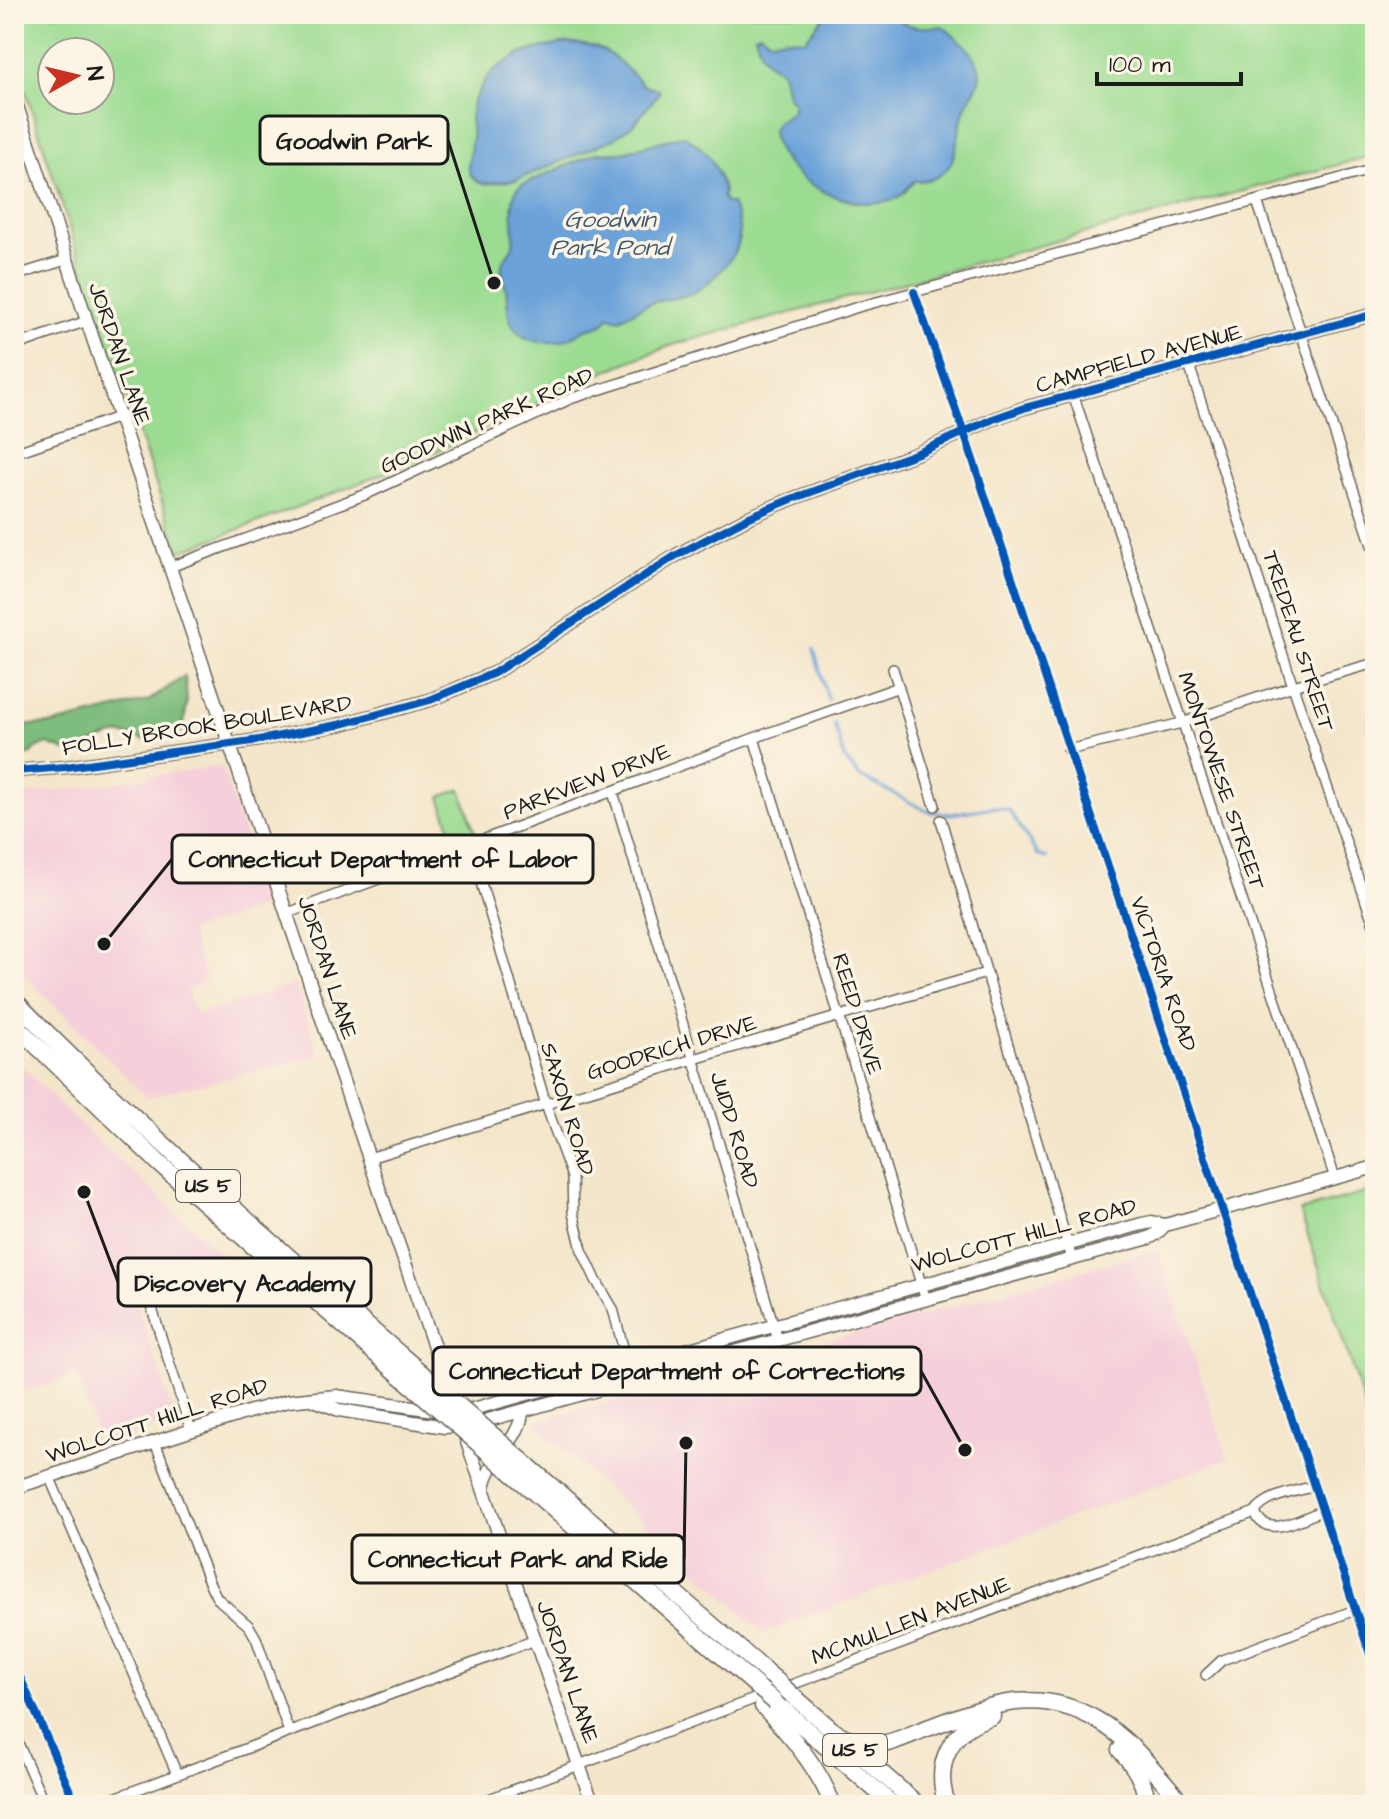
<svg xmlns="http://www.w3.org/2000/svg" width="1389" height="1819" viewBox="0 0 1389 1819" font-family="'Architects Daughter',sans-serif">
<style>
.built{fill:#f5cfda}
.green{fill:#9cdc92;stroke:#5c7c57;stroke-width:2;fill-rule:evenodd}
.forest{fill:#7dbc7c;stroke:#4c6c4c;stroke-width:2}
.water{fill:#6aa2d9;stroke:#435f7a;stroke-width:2}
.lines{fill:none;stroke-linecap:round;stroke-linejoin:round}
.stream{stroke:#6aa2d9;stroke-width:3}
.street-casing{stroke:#686359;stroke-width:12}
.secondary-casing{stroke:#686359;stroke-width:15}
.highway-casing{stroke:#686359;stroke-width:19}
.street{stroke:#fff;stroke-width:9}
.secondary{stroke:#fff;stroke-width:12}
.highway{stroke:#fff;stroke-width:16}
.highway-bridge-casing{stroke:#686359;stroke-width:19;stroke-linecap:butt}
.highway-bridge{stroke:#fff;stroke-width:16}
.cycleway-casing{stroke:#fcf5e5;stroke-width:13}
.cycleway{stroke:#0057b8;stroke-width:8}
.labels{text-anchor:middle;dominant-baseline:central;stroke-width:7;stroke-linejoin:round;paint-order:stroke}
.shield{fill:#fcf5e5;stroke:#5f5d58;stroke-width:2}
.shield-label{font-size:20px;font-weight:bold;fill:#1c1c1c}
.street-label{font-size:22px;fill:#1c1c1c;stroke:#fcf5e5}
.water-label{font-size:24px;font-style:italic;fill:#3f5871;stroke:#fcf5e5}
.leader{fill:none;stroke:#1c1c1c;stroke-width:3}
.callout-dot{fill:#1c1c1c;stroke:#fcf5e5;stroke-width:3}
.callout{fill:#fcf5e5;stroke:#1c1c1c;stroke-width:3}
.callout-label{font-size:24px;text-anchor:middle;font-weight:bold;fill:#1c1c1c}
</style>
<rect width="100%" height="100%" fill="#fcf5e5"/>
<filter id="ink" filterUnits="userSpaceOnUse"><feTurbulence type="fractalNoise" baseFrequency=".0125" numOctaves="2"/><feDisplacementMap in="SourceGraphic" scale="16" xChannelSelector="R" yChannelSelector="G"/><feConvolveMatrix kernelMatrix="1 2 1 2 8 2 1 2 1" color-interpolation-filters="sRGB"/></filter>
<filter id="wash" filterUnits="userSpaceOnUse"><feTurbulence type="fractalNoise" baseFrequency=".006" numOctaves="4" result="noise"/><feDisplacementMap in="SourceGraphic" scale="32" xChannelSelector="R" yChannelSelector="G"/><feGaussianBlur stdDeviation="1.8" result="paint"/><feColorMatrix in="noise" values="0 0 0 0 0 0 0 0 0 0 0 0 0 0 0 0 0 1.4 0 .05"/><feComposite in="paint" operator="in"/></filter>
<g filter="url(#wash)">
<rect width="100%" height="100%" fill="#f4e6cb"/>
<path class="built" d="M 221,766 L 268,905 L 190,931 L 206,981 L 186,990 L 197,1015 L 295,984 L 320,1056 L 147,1097 L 14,965 L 14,795 L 66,790 Z
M 14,1058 L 71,1116 L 235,1267 L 134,1295 L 176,1421 L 100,1446 L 77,1375 L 14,1395 Z
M 1158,1250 L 1228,1459 L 763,1633 L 693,1567 L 533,1422 Z"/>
<path class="green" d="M 14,14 L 1375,14 L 1375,155 L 676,344 C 590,373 512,417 430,454 C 347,490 263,520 179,552 L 83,270 L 14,55 ZM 52,52 L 100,52 L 100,100 L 52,100 Z
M 461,789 L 475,832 L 454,839 L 440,797 Z
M 1375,1190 L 1375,1437 L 1300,1211 Z"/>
<path class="forest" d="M 185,676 L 187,702 L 183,731 L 149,741 L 122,734 L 109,736 L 79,750 L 66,751 L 48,744 L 36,748 L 30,755 L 14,755 L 14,726 L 54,724 L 148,701 Z"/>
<path class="water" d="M 829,14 L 899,14 C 899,16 899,19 901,21 C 907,28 933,28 942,26 C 956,38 973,48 979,68 C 983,86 970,93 965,108 C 953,140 963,182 914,181 C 907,189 902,197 890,201 C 847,213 776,177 772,130 L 778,121 L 792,112 L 794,103 L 787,96 L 782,71 L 768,63 L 761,52 L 755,35 L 760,33 L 771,40 L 787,38 L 805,40 L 822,19 Z
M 568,43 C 577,45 586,44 595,47 C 615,53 629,72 643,85 C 648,89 653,87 659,90 L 659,93 L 635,123 L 614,139 L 516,180 L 485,184 L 478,182 L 470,174 L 468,168 L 472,136 L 470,118 L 473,102 L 485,80 L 494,70 L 518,55 L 535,49 Z
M 684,135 C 710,152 715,163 724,192 L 722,196 L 726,203 L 731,203 C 736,214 741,226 739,239 C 737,257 712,282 696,291 C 682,300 663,298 648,304 C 639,308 629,314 620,319 L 609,316 C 603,330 591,324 579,333 C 560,347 520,347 510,320 C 507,311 508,300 506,290 C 505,282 500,274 502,265 C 503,258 512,252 513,244 C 517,225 505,200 521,185 L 596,153 L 623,152 Z"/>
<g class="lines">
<path class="stream" d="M 814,649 L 828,700
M 834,723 L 844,758 L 859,776 L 929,812 L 951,814 L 993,807 L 1009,810 L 1038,855 L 1047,858"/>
</g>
</g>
<g filter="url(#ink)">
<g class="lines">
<g class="street-casing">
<path id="street" d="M 1257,201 L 1375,554
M 14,276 L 66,260
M 914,292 L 964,433 L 1375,1669
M 14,346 L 87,321
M 1189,365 L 1293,686 L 1375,928
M 1073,394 L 1335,1178
M 14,453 L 119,417
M 170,567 L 367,494 L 570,399 L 858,307 L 1375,169
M 893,669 L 935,806
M 754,738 L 926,1300
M 1068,750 L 1182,723 L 1293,686 L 1375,663
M 613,792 L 778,1340
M 941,820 L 1072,1259
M 470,845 L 546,1105 L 572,1177 L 573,1213 L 582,1250 L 596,1280 L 613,1309 L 632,1381
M 288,913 L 754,738 L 899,687
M 369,1158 L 694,1059 L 986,973
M 146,1290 L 191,1430
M 155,1442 L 209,1582 L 217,1598 L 249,1626 L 256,1638 L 289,1732
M 49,1476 L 177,1774
M 1255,1512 C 1265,1541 1303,1518 1323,1510
M 14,1663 L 76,1805
M 1206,1675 L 1222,1660 L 1355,1610
M 783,1688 L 1255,1512 C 1267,1495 1295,1492 1314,1486
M 14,1734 L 45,1805
M 96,1805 L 535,1640
M 473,1805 L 770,1693"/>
</g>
<g class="secondary-casing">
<path id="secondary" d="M 14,97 L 87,321 L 381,1194 L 453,1401
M 14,771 L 66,767 L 259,740 L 338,725 L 430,700 L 494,673 L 675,556 L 747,518 L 789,500 L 918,453 L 993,419 L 1024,408 L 1375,314
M 1165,1225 L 1375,1167
M 314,1400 L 339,1410 L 445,1427 L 470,1425 L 1149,1238 L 1156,1234 L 1165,1225
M 463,1430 L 535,1640 L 593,1805
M 14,1488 L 248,1412 L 288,1401 L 336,1396 L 441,1411 L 473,1409 L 1142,1224 L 1152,1222 L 1165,1225
M 484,1489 C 487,1459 521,1441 522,1411"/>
</g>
<g class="highway-casing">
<path id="highway" d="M 14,1000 C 140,1128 275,1246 411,1364
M 14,1024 L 160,1164 L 401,1376
M 521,1460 L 778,1682
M 511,1472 L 760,1689
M 792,1695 L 918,1805
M 775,1702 L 893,1805
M 763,1706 C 791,1735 818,1767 833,1805
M 835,1732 C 848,1739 861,1745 875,1745 C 891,1744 907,1736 922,1730 C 982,1708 1035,1683 1097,1720 C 1132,1740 1158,1776 1184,1805
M 1120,1750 C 1135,1766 1146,1783 1147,1805
M 947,1805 C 933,1763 950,1729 992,1716"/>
</g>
<use href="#street" class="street"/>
<use href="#secondary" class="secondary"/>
<use href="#highway" class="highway"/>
<g class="highway-bridge-casing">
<path id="highway-bridge" d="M 411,1364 L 521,1460
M 401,1376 L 511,1472
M 778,1682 L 792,1695
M 760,1689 L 775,1702"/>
</g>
<use href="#highway-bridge" class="highway-bridge"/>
<g class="cycleway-casing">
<path id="cycleway" d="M 914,292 L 964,433 L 1375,1669
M 14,771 L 66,767 L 259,740 L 338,725 L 430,700 L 494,673 L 675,556 L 747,518 L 789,500 L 918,453 L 993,419 L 1024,408 L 1375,314
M 14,1663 L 76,1805"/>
</g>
<use href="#cycleway" class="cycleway"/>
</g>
</g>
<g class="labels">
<g class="shield">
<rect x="176" y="1170" width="64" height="32" rx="6"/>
<rect x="823" y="1734" width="64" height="32" rx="6"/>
</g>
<g class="shield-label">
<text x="208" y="1186">US 5</text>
<text x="855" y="1750">US 5</text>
</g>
<g class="street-label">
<text transform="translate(119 354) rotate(71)">JORDAN LANE</text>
<text transform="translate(1139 359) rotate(-15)">CAMPFIELD AVENUE</text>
<text transform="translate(487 421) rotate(-24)">GOODWIN PARK ROAD</text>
<text transform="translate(1298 641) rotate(72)">TREDEAU STREET</text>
<text transform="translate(207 726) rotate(-9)">FOLLY BROOK BOULEVARD</text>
<text transform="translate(1221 781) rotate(71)">MONTOWESE STREET</text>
<text transform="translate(587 782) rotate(-21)">PARKVIEW DRIVE</text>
<text transform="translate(327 968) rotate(72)">JORDAN LANE</text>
<text transform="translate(1163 974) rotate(71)">VICTORIA ROAD</text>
<text transform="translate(857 1014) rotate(73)">REED DRIVE</text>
<text transform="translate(672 1048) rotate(-17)">GOODRICH DRIVE</text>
<text transform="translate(567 1109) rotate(73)">SAXON ROAD</text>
<text transform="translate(734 1130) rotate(73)">JUDD ROAD</text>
<text transform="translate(1024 1236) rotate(-15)">WOLCOTT HILL ROAD</text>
<text transform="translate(157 1421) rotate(-18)">WOLCOTT HILL ROAD</text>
<text transform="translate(911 1621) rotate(-21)">MCMULLEN AVENUE</text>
<text transform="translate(567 1672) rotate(71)">JORDAN LANE</text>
</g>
<g class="water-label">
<text x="610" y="220">Goodwin<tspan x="610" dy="28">Park Pond</tspan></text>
</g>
</g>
<path class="leader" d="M494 283L448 140M104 944L172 859M84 1192L118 1282M965 1450L921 1371M686 1443L684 1559"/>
<g class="callout-dot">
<circle cx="494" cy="283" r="8"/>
<circle cx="104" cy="944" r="8"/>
<circle cx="84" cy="1192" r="8"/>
<circle cx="965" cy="1450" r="8"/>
<circle cx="686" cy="1443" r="8"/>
</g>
<g class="callout">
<rect x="260" y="116" width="188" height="48" rx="8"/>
<rect x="172" y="835" width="421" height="48" rx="8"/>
<rect x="118" y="1258" width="253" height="48" rx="8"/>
<rect x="433" y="1347" width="488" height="48" rx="8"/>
<rect x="352" y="1535" width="332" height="48" rx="8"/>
</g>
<g class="callout-label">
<text x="354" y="149">Goodwin Park</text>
<text x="383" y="867">Connecticut Department of Labor</text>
<text x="245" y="1291">Discovery Academy</text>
<text x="677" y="1379">Connecticut Department of Corrections</text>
<text x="518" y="1567">Connecticut Park and Ride</text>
</g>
<rect width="1389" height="1819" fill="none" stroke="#fcf5e5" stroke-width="48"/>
<g transform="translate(76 76) rotate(82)"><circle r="38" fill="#fcf5e5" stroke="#a29e95" stroke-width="2"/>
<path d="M0-6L14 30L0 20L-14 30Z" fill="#c8321e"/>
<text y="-12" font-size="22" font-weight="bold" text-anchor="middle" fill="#1c1c1c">N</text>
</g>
<path d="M1097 72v12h144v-12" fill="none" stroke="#1c1c1c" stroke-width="4"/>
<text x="1109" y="72" font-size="24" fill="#1c1c1c" stroke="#fcf5e5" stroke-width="6" paint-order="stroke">100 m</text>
</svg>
